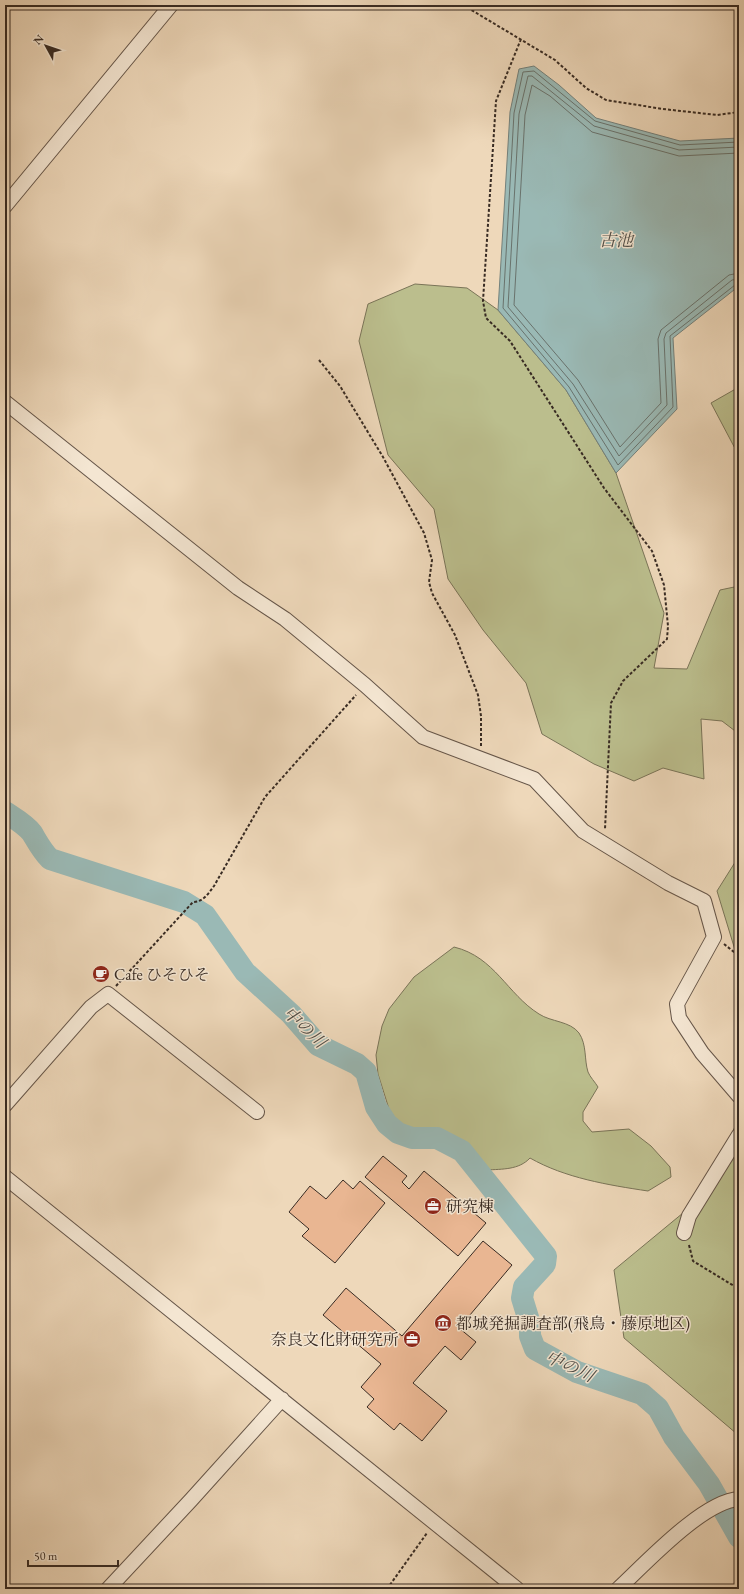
<svg xmlns="http://www.w3.org/2000/svg" width="744" height="1594" viewBox="0 0 744 1594" font-family="'EB Garamond','Noto Serif JP',serif">
<style>
.green{fill:#bbbe8d;stroke:#7a7458}
.water{fill:#9ab9b5;stroke:#73807b}
.lines{fill:none;stroke-linecap:round;stroke-linejoin:round}
.shore{stroke:#69726c;stroke-width:1}
.river{stroke:#9ab9b5;stroke-width:22}
.building{fill:#e9b692;stroke:#382b23}
.minor-casing{stroke:#665649;stroke-width:16}
.path{stroke:#382b23;stroke-width:2;stroke-dasharray:3 2;stroke-linecap:butt}
.minor{stroke:#f4e6d2;stroke-width:14}
.labels{text-anchor:middle;dominant-baseline:central;stroke-width:3;stroke-linejoin:round;paint-order:stroke}
.poi-label{font-size:16px;fill:#382b23;stroke:#f4e6d2;text-anchor:start}
.water-label{font-size:17px;font-style:italic;fill:#504e48;stroke:#f4e6d2}
</style>
<rect width="100%" height="100%" fill="#eed8ba"/>
<filter id="stains"><feTurbulence type="fractalNoise" baseFrequency=".005" numOctaves="4"/><feColorMatrix values="0 0 0 0 .2 0 0 0 0 .09 0 0 0 0 .02 0 0 0 .5 -.17"/></filter>
<radialGradient id="worn" r=".72"><stop offset=".6" stop-color="#630" stop-opacity="0"/><stop offset="1" stop-color="#630" stop-opacity=".3"/></radialGradient>
<path class="green" d="M 415,284 L 467,288 L 498,310 L 566,390 L 616,473 L 664,613 L 654,668 L 687,669 L 720,590 L 739,586 L 739,734 L 722,721 L 701,719 L 704,779 L 663,768 L 634,781 L 594,764 L 542,734 L 526,683 L 483,630 L 448,579 L 434,509 L 388,455 L 359,341 L 368,304 Z
M 739,387 L 739,456 L 711,403 Z
M 739,856 L 739,963 L 717,891 Z
M 454,947 C 495,957 507,994 539,1014 C 551,1022 570,1021 579,1033 C 587,1045 584,1059 588,1072 C 590,1077 595,1082 598,1087 L 583,1112 L 583,1121 L 592,1132 L 629,1129 L 651,1146 L 670,1167 L 671,1177 L 648,1191 C 608,1185 565,1178 530,1158 C 519,1170 502,1169 487,1170 L 472,1160 L 464,1147 L 436,1133 L 404,1131 L 389,1109 L 378,1074 L 376,1055 L 382,1026 L 389,1009 L 414,977 Z
M 739,1099 L 739,1438 L 737,1434 L 624,1338 L 614,1270 L 712,1189 L 735,1126 Z"/>
<path class="water" d="M 534,66 L 559,85 L 596,118 L 680,141 L 739,138 L 739,286 L 673,338 L 677,409 L 616,473 L 566,390 L 498,310 L 510,112 L 519,69 Z"/>
<g class="lines">
<path class="shore" d="M 739,142 L 680,145 L 595,121 L 534,71 L 523,72 L 514,113 L 503,308 L 569,387 L 618,465 L 673,407 L 670,336 L 735,285 L 739,284
M 739,147 L 679,150 L 594,126 L 532,76 L 528,76 L 519,114 L 508,307 L 573,384 L 619,456 L 667,405 L 664,339 L 666,333 L 732,280 L 739,279
M 739,153 L 679,156 L 592,132 L 550,96 L 532,85 L 525,115 L 514,305 L 578,380 L 620,447 L 661,403 L 658,339 L 661,330 L 729,275 L 739,273"/>
<path class="river" d="M 5,812 C 14,818 25,824 32,833 C 38,843 42,851 50,859 L 184,902 L 205,915 L 245,972 L 291,1014 L 318,1045 L 357,1064 L 366,1072 L 376,1107 L 387,1124 L 398,1133 L 412,1138 L 437,1138 L 462,1151 L 546,1256 L 545,1264 L 524,1287 L 522,1298 L 530,1324 L 530,1336 L 535,1349 L 577,1372 L 642,1394 L 658,1408 L 674,1437 L 709,1484 L 739,1537"/>
</g>
<path class="building" d="M 383,1156 L 407,1176 L 402,1182 L 409,1189 L 424,1171 L 486,1223 L 458,1256 L 365,1177 Z
M 343,1180 L 353,1189 L 360,1181 L 385,1203 L 335,1263 L 302,1236 L 309,1229 L 289,1212 L 310,1186 L 326,1199 Z
M 483,1241 L 512,1265 L 459,1328 L 476,1342 L 461,1360 L 445,1346 L 413,1383 L 447,1411 L 422,1441 L 400,1423 L 394,1430 L 367,1407 L 374,1399 L 361,1387 L 381,1364 L 323,1315 L 346,1288 L 402,1336 Z"/>
<g class="lines">
<g class="minor-casing">
<path id="minor" d="M 5,206 L 171,5
M 5,402 L 238,588 L 285,619 L 365,685 L 423,737 L 534,779 L 583,831 L 668,883 L 704,901 L 714,937 L 677,1004 L 679,1018 L 702,1053 L 739,1096
M 5,1105 L 91,1007 L 108,994 L 257,1112
M 5,1177 L 517,1589
M 684,1233 L 689,1216 L 739,1135
M 108,1589 L 191,1500 L 282,1399
M 618,1589 C 645,1564 703,1501 739,1499"/>
</g>
<path class="path" d="M 463,5 L 555,60 L 586,88 L 606,100 L 663,109 L 717,115 L 739,112
M 521,39 L 496,101 L 483,301 L 486,318 L 510,341 L 604,488 L 652,551 L 664,585 L 668,626 L 667,639 L 623,681 L 611,703 L 605,829
M 319,360 L 340,386 L 383,457 L 424,533 L 432,560 L 429,582 L 432,593 L 455,635 L 478,695 L 481,716 L 481,746
M 724,944 L 739,956
M 116,986 L 193,902 C 203,902 208,894 214,886 L 265,797 L 356,695
M 689,1245 L 693,1261 L 739,1289
M 387,1589 L 427,1533"/>
<use href="#minor" class="minor"/>
</g>
<defs>
<g id="cafe-disc" transform="scale(0.9)"><circle r="9.5" fill="#8f2418" stroke="#f4e6d2"/><path d="M-5.5-4.5H6V0H3Q3 3.5 0 3.5H-2.5Q-5.5 3.5-5.5 0ZM3-3.2v2h1.7v-2ZM-6 4.5H4V6H-6Z" fill="#fff"/></g>
<g id="office-disc" transform="scale(0.9)"><circle r="9.5" fill="#8f2418" stroke="#f4e6d2"/><path d="M-6-3h4V-5.5h4V-3h4V5H-6ZM-1-4.5V-3h2v-1.5ZM-6 0V1H6V0Z" fill="#fff"/></g>
<g id="museum-disc" transform="scale(0.9)"><circle r="9.5" fill="#8f2418" stroke="#f4e6d2"/><path d="M0-6L6-3V-2H-6V-3ZM-5-1h2V3h-2ZM-1-1h2V3h-2ZM3-1h2V3H3ZM-6 4H6V6H-6Z" fill="#fff"/></g>
</defs>
<g fill-rule="evenodd">
<use href="#cafe-disc" x="101" y="974"/>
<use href="#office-disc" x="433" y="1206"/>
<use href="#museum-disc" x="443" y="1323"/>
<use href="#office-disc" x="412" y="1339"/>
</g>
<g class="labels">
<g class="poi-label">
<text x="114" y="974">Cafe ひそひそ</text>
<text x="446" y="1206">研究棟</text>
<text x="456" y="1323">都城発掘調査部(飛鳥・藤原地区)</text>
<text x="399" y="1339" text-anchor="end">奈良文化財研究所</text>
</g>
<g class="water-label">
<text x="616" y="240">古池</text>
<text transform="translate(305 1027) rotate(43)">中の川</text>
<text transform="translate(570 1366) rotate(25)">中の川</text>
</g>
</g>
<rect width="744" height="1594" fill="none" stroke="#eed8ba" stroke-width="20"/>
<rect x="6" y="6" width="732" height="1582" fill="none" stroke="#382b23" stroke-width="2"/>
<rect x="10" y="10" width="724" height="1574" fill="none" stroke="#382b23"/>
<g transform="translate(46 46) rotate(310)" stroke="#f4e6d2" stroke-width="3" paint-order="stroke">
<path d="M0-3L7 15L0 10L-7 15Z" fill="#382b23"/>
<text y="-6" font-size="11" font-weight="bold" text-anchor="middle" fill="#382b23">N</text>
</g>
<path d="M28 1560v6h90v-6" fill="none" stroke="#382b23" stroke-width="2"/>
<text x="34" y="1560" font-size="12" fill="#382b23" stroke="#f4e6d2" stroke-width="3" paint-order="stroke">50 m</text>
<rect width="100%" height="100%" filter="url(#stains)"/>
<rect width="100%" height="100%" fill="url(#worn)"/>
</svg>
